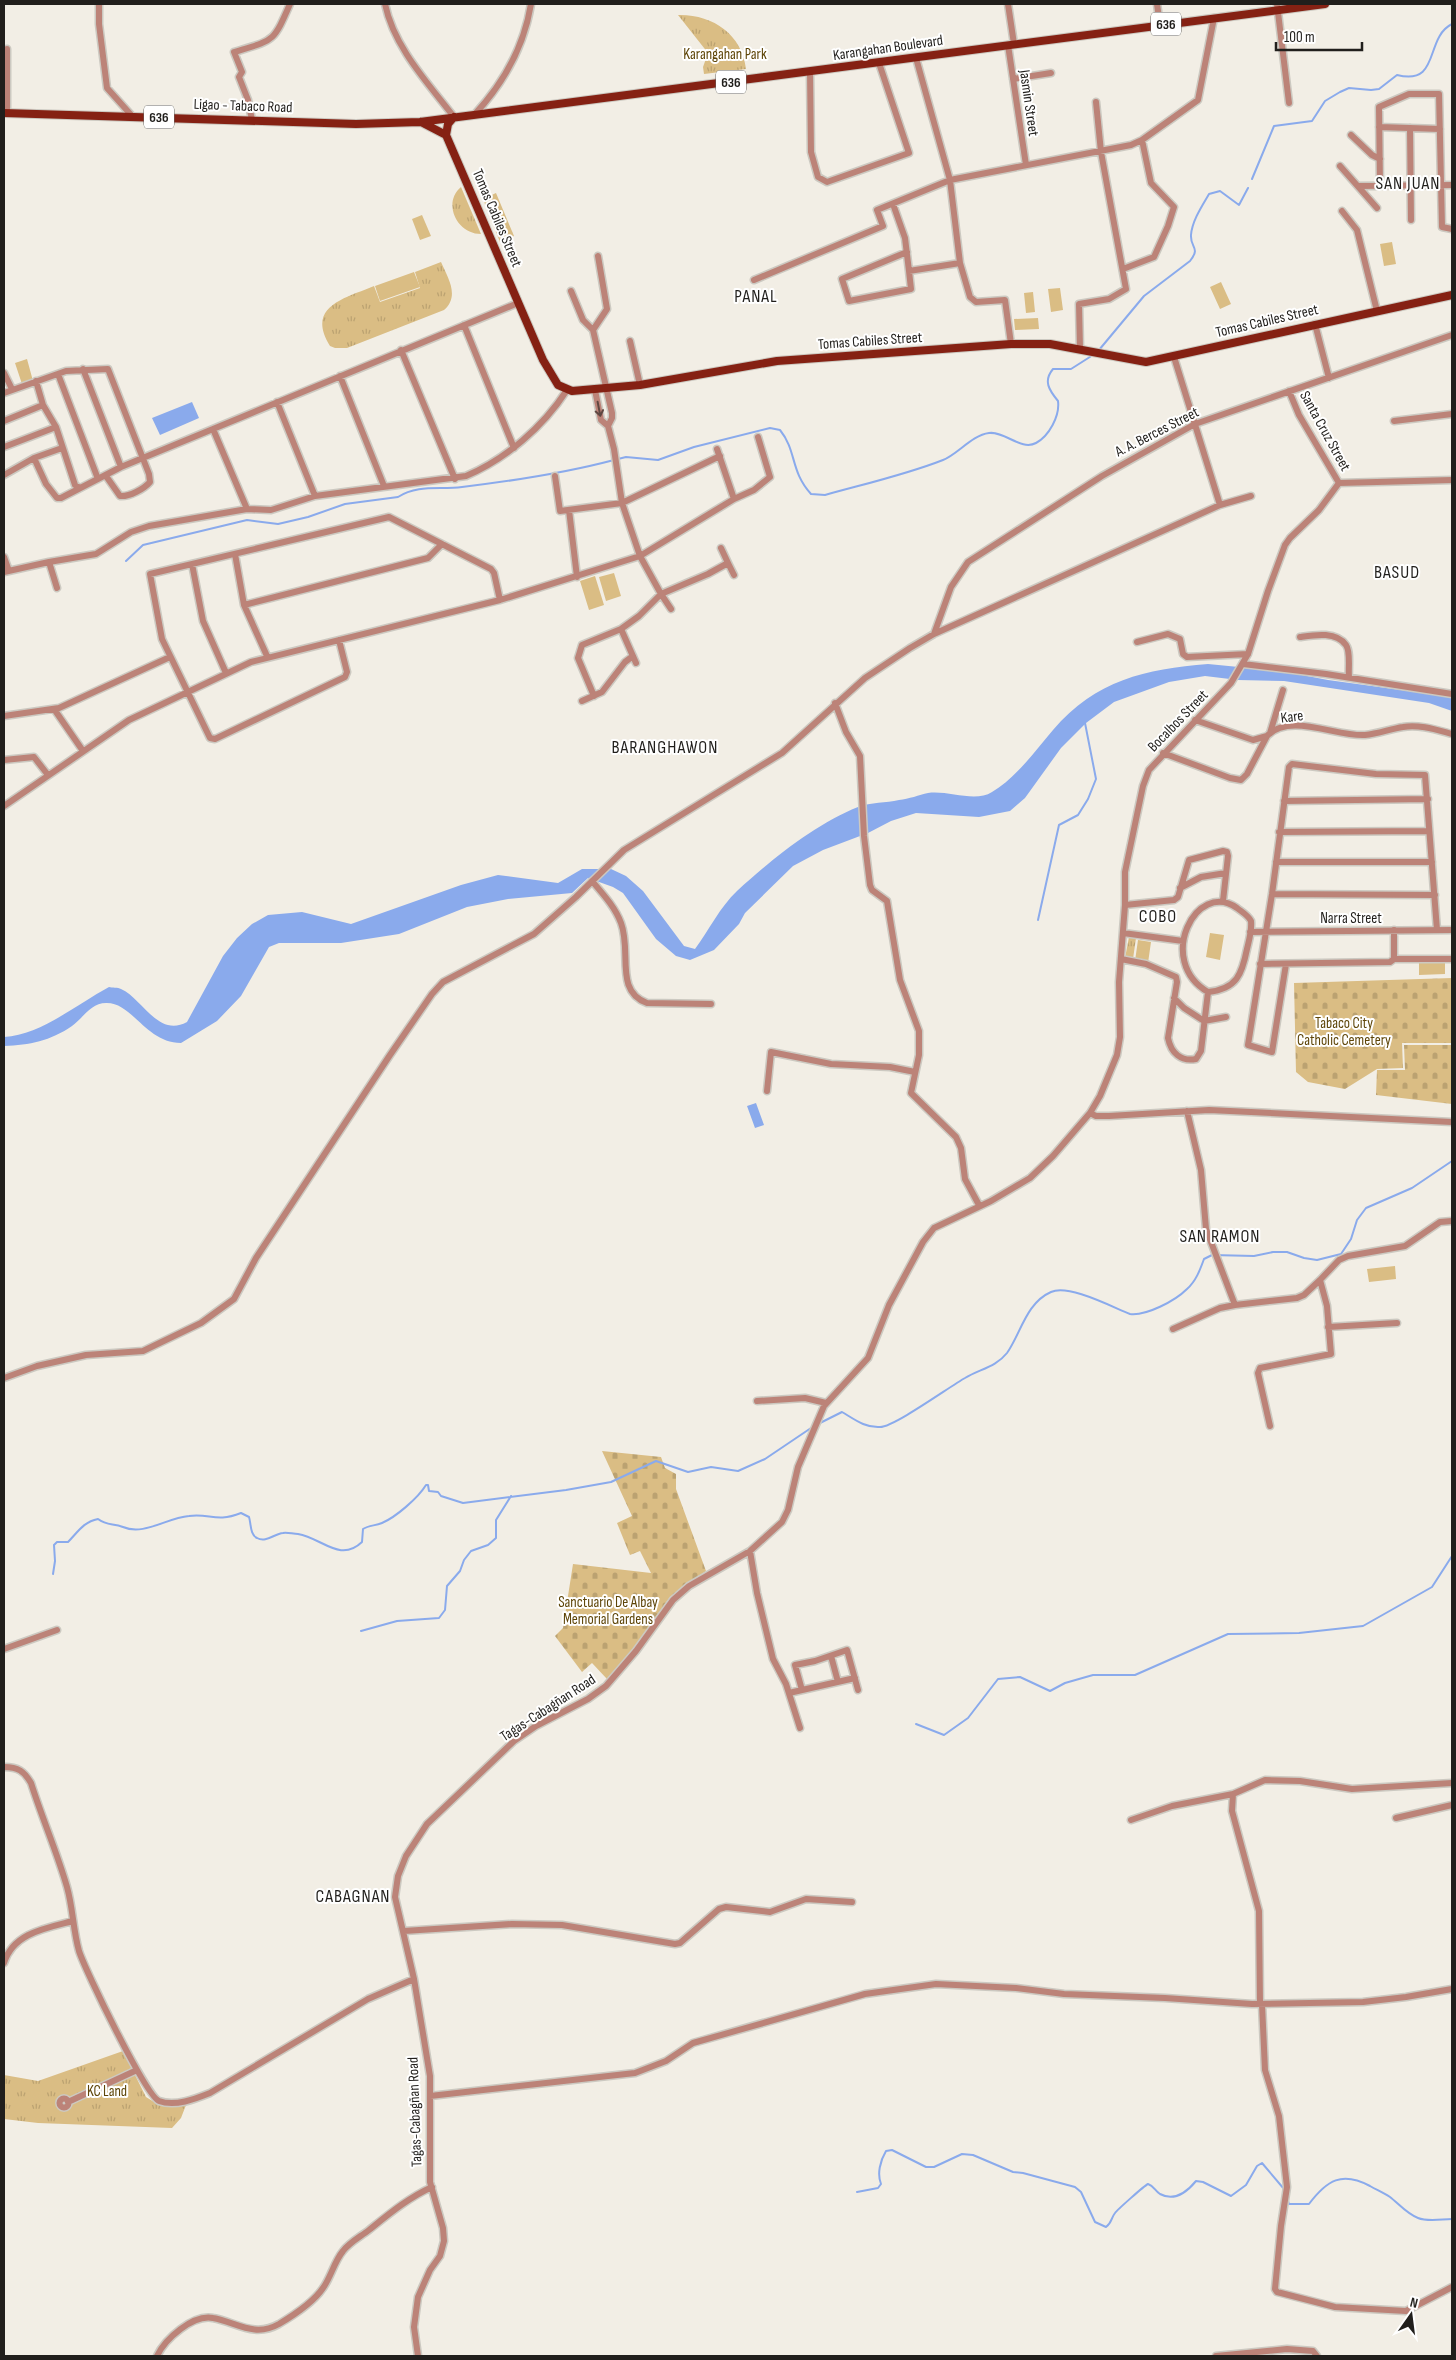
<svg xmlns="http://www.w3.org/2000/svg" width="1456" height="2360" viewBox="0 0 1456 2360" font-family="'Sofia Sans Condensed',sans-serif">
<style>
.grass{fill:url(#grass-tufts)}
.cemetery{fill:url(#cemetery-stones)}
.pitch{fill:#dabd84}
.water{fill:#8aaaec}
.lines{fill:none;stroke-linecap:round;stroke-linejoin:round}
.stream{stroke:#8aaaec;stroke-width:2}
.minor-casing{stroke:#ccc9c1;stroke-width:9}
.major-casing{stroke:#ccc9c1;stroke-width:10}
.minor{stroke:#bc8378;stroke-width:6}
.major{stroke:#852113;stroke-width:8}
.oneway{stroke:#5f4741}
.labels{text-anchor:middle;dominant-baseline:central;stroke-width:4;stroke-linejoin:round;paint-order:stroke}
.shield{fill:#fff;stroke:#646260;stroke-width:1}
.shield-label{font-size:14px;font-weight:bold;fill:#211f1c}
.street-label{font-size:15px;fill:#211f1c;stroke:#fff}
.park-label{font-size:15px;fill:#5e4508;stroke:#fff}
.quarter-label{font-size:18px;letter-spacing:1px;fill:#211f1c;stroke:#fff}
</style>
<defs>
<pattern id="grass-tufts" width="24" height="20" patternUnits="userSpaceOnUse" patternTransform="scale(1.25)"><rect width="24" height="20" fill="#dabd84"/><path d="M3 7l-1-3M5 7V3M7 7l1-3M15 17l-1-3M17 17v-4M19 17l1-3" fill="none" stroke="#bba271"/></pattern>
<pattern id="cemetery-stones" width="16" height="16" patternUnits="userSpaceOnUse" patternTransform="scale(1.25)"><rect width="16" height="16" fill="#dabd84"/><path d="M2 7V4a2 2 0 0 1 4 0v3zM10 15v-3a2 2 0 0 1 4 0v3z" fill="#bba271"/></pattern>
</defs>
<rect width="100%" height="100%" fill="#f2eee5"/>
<path class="grass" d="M 678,15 C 712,14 742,34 746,69 L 704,74 L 703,67 L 708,53 Z
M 461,187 L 481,234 C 457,234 442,203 461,187 Z
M 496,193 L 514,236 L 500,242 L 483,199 Z
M 441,262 C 448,278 460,296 444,310 L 347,348 L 335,348 L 330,346 C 305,306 346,298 374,286 L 380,302 L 420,288 L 415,272 Z
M 1129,937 L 1136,938 L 1133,959 L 1125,958 Z
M 123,2051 L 146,2097 L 159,2105 L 186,2105 L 181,2118 L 172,2128 L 38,2123 L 4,2119 L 4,2075 L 38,2081 Z"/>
<path class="cemetery" d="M 1452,978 L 1452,1043 L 1402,1043 L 1403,1068 L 1377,1069 L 1345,1089 L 1308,1082 L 1296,1072 L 1294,983 Z
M 1404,1045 L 1452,1045 L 1452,1104 L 1376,1095 L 1377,1070 L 1405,1070 Z
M 602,1451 L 661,1457 L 665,1468 L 676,1474 L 676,1489 L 706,1571 L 670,1597 L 632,1650 L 607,1679 L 592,1663 L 582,1672 L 555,1636 L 563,1628 L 573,1564 L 651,1573 L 640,1551 L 630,1555 L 617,1523 L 632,1516 Z"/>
<path class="pitch" d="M 422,215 L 431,236 L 420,240 L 412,219 Z
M 1392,242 L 1396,264 L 1384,266 L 1380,244 Z
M 414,272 L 420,287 L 380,301 L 375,286 Z
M 1221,282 L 1231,304 L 1220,309 L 1210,287 Z
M 1060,288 L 1063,310 L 1051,312 L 1048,289 Z
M 1033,292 L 1035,312 L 1026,313 L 1024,293 Z
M 1038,318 L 1039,329 L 1015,330 L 1014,319 Z
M 27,359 L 33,381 L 22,384 L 15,363 Z
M 614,573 L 621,596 L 606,601 L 599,577 Z
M 595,576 L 604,605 L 589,610 L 580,581 Z
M 1210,933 L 1224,935 L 1220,960 L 1206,957 Z
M 1138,940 L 1151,942 L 1148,963 L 1135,961 Z
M 1445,961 L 1445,974 L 1419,975 L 1419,962 Z
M 1395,1266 L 1396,1279 L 1369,1282 L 1367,1269 Z"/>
<path class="water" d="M 192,402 L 199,418 L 160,435 L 152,418 Z
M 1208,664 L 1281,671 L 1328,680 L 1452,697 L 1452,711 L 1429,703 L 1284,681 L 1238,680 L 1205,676 L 1169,682 L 1114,702 L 1086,723 L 1061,748 L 1025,798 L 1010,811 L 979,817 L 916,813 L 891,821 L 868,833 L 823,850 L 793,866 L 745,913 L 739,924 L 714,950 L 690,960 L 676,956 L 656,939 L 623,893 L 613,887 L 588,878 L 572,893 L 508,899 L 467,907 L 399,934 L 341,943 L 279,943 L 269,947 L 241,996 L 217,1021 L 181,1043 C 146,1043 132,1002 106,1003 C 91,1003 83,1018 72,1026 C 50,1041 30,1045 4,1046 L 4,1037 C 41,1035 77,1004 109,987 C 112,988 118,987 121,989 C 142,998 158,1038 187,1022 L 223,956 L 237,938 L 252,924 L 268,915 L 302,912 L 351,924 L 461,885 L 498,875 L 558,883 L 582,869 L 611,869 L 626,876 L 643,891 L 684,946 L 695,949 C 709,930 720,907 737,891 C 771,860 815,824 858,807 C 871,802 886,803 899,800 C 909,799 919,795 928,793 C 948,790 975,803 992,792 C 1016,778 1035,751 1053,730 C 1096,680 1145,669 1208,664 Z
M 756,1103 L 764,1125 L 755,1128 L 747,1106 Z"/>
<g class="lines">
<path class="stream" d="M 1252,179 L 1274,126 L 1312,121 L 1325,101 L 1340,92 L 1349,88 L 1371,90 L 1379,89 L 1397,75 C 1441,86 1424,38 1452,24
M 1099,350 L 1144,296 L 1190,261 C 1201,247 1190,248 1191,235 C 1192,221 1202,206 1209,194 L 1220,191 L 1239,205 L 1248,188
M 618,459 L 626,457 L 658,460 L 694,447 L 770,428 L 780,430 C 797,451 790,471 811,494 L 825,495 C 864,484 905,475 943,460 C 958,454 972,435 989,433 C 1005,431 1021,451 1036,443 C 1049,436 1060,416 1058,401 C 1049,390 1043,381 1053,369 L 1071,369 L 1093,355
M 126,561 L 143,545 L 247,520 L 278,524 L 308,517 L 345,504 L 398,497 C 418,484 440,490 462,487 C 512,481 565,473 614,460
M 1038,920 L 1059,825 L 1078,815 L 1088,799 L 1096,779 L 1085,723
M 818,1424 L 842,1412 C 854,1419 865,1428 880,1427 C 894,1427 949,1387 965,1378 C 980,1369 996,1367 1007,1353 C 1021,1333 1026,1303 1051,1292 C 1069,1284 1112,1307 1130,1314 C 1146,1316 1175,1301 1187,1289 C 1196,1281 1200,1270 1204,1259 L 1212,1255 L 1254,1256 L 1273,1252 L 1287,1252 L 1304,1258 L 1317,1260 L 1341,1254 L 1351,1239 L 1357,1220 L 1366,1208 L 1412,1188 L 1452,1161
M 53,1574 L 55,1561 L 54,1545 L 57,1542 L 68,1542 C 78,1532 83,1522 98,1519 C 107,1526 113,1523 123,1527 C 144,1536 166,1518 189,1516 C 210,1513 216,1523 241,1513 L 249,1517 C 251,1523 250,1535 257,1538 C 266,1543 274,1534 283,1533 C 287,1532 293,1534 298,1534 C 322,1538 340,1563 362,1542 L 363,1529 C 369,1525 375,1526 382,1523 C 396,1517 418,1498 426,1485 L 428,1485 L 429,1491 L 438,1492 L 441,1496 L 463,1503 L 566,1490 L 611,1482 L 656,1461 L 688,1472 L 711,1467 L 738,1471 L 765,1459 L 814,1426
M 361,1631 L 397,1621 L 439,1618 L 445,1610 L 447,1586 L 460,1571 L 464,1560 L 471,1551 L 488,1545 L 496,1538 L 496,1520 L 511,1496
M 916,1724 L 944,1735 L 968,1718 L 998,1679 L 1020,1677 L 1050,1691 L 1065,1683 L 1093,1675 L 1135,1675 L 1228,1634 L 1299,1633 L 1363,1626 L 1432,1587 L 1452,1556
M 857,2192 L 878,2188 L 881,2184 C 877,2174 880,2161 886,2151 L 892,2150 L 926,2167 L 934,2167 L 962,2154 L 973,2155 L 1013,2172 L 1023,2173 L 1075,2187 L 1081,2192 L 1095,2222 L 1106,2227 C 1112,2223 1111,2218 1115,2213 C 1117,2210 1144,2186 1148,2184 C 1154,2186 1155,2191 1160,2194 C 1175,2202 1187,2192 1196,2181 L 1203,2182 L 1231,2196 L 1246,2185 L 1257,2166 L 1262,2163 L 1284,2189
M 1288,2201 L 1289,2204 L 1309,2204 C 1327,2180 1342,2171 1370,2186 C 1377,2190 1384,2193 1390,2197 C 1399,2204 1407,2214 1418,2218 C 1428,2222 1442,2219 1452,2219"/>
<g class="minor-casing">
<path id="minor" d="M 99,4 L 99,24 L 107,88 L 133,117
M 385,4 C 394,47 427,82 454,117
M 1008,4 L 1014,44
M 1157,4 L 1160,25
M 1277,4 L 1289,103
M 1008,45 L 1026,165
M 7,49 L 7,113
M 916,58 L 950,180 L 960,263 L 970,297 L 976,302 L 1005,300 L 1011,344
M 810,72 L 811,152 L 818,177 L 827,182 L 909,153 L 879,63
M 1013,79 L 1051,73
M 474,115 C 503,84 524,47 531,4
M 252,120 L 248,100 L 239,77 L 242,72 L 234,52 C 274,40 273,43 290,4
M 1379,127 L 1440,129
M 1410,128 L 1411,220
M 1351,135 L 1372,155 L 1380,159
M 1340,166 L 1377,208
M 1358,186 L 1452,185
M 1380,186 L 1379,107 L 1409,94 L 1439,94 L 1442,227 L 1452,229
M 893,204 L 905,238 L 909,271 L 960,263
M 1342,211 L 1357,230 L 1377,311
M 907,252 L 842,279 L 849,301 L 911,289 L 909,271
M 1123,269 L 1154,257 L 1168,226 L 1174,207 L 1151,183 L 1142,140
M 754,280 L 883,226 L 877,210 L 950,180 L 1131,145 L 1142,140 L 1198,100 L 1214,18
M 571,291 L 583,320 L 593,330 L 612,413 L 612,418 L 608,426
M 1315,324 L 1329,378
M 464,325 L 514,448
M 593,330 L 607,309 L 598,256
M 630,341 L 640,385
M 1080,349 L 1079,304 L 1109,299 L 1126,289 L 1101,152 L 1096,102
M 401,350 L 455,479
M 1174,357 L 1220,505
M 83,369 L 121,467
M 4,373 L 12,389
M 58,374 L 98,479
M 340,376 L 384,486
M 36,381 L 43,405 L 56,427 L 75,485 L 80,488
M 595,390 L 601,420 L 608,426 L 614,449 L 622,503 L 640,556 L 661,594 L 708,574 L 728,563 L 734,575
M 1289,391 L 1299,415 L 1339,483
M 4,393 L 66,371 L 108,369 L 149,474 L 150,482 C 144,489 129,497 120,496 L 106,476
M 277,402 L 315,496
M 4,421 L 43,405
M 1394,421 L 1452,414
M 213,429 L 247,509
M 4,447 L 56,427
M 717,449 L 734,499
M 34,458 L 46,484 L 57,498 L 61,498 L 121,467 L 518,303
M 4,475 L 34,458 L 62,448
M 555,476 L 560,511 L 622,503 L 720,456
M 569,510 L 577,577
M 721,548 L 728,563
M 235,554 L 244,605 L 267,656
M 4,557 L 9,571
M 49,562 L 57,588
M 192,564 L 203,621 L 226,673
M 4,572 L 49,562 L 96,554 L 131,532 L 149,526 L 247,509 L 271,510 L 315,496 L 466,476 C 506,459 543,427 567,390
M 244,605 L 428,558 L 442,544
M 934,634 L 951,587 L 968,562 L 1102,476 L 1195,424 L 1452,335
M 1300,637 C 1314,635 1336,631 1346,645 C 1351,652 1348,669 1349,677
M 339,640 L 347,672 L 345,677 L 215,739 L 210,738 L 162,639 L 150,574 L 389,517 L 491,569 L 494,573 L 500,600
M 1137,642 L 1168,634 L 1180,639 L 1183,654 L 1187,657 L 1248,654
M 636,663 L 621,629 L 639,616 L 661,594 L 671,609
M 1243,664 L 1326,674 L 1452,694
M 594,696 L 578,658 L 582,645 L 621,629
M 582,701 L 602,692 L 625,662 L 633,656
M 835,703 L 846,732 L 860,756 L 864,836 L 870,885 L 872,890 L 887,901 L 900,980 L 919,1031 L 919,1055 L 911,1093 L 956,1137 L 961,1148 L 965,1179 L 979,1205
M 54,709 L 83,751
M 4,716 L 59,708 L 170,657
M 1195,720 L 1253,740 L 1267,736
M 1270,733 L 1283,690
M 1163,753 L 1230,778 L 1241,780 L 1247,774 L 1267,736 C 1289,712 1337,737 1365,735 C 1378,734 1390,729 1403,727 C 1419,724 1437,730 1452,734
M 4,760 L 34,757 L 48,775
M 1284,801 L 1428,799
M 4,806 L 129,720 L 251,662 L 500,600 L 640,556 L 734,499 L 754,490 L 770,477 L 758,437
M 1279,832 L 1429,831
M 1276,862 L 1432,862
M 592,881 C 603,894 615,907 621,923 C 632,952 614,991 647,1003 L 711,1004
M 1180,888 L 1201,877 L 1226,873
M 1272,894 L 1435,895
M 1125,905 L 1174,900 L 1178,897 L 1189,860 L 1223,851 L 1227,852 L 1228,856 L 1223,901
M 1394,930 L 1394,959
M 1250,932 L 1452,930
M 1123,933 L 1183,941
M 1121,959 L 1146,964 L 1176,977 L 1177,982 L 1168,1038 C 1171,1053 1181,1062 1196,1059 L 1201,1051 L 1208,992 C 1155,961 1196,879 1237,908 C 1242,912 1248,915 1251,921 C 1252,931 1249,940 1247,949 C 1242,974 1237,989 1208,992
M 1260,964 L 1390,962 L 1394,959 L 1452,959
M 1286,964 L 1272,1052 L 1248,1045 L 1272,894 L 1289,767 L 1292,764 L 1376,774 L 1425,775 L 1437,930
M 1174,998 L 1184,1008 L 1204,1021 L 1226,1017
M 767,1091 L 771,1052 L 831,1064 L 890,1067 L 915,1072
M 1187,1111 L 1201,1170 L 1206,1229 L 1235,1305 L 1297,1298 L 1304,1295 L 1320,1280
M 1090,1113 L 1096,1116 L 1109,1116 L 1209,1110 L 1452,1122
M 1328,1327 L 1397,1323
M 1173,1329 L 1220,1308 L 1235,1305
M 4,1378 L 37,1366 L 86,1355 L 143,1351 L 201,1323 L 234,1299 L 256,1258 L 390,1055 L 432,994 L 443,982 L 534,934 L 576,897 L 624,850 L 782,753 L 865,678 L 910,648 L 934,634 L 1220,505 L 1251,496
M 757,1401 L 805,1398 L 826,1403
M 1270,1426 L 1258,1373 L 1260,1368 L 1331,1354 L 1327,1306 L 1320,1280 L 1339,1260 L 1348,1256 L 1405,1246 L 1440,1222 L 1452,1221
M 750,1551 L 757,1593 L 773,1659 L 786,1684 L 800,1728
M 4,1649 L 57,1630
M 831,1656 L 838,1682
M 802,1690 L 795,1665 L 815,1661 L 847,1650 L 858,1690
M 789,1693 L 855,1678
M 4,1767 C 18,1767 24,1771 31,1783 C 42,1818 57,1852 67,1887 C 73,1908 73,1930 79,1951 C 85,1970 146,2096 159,2101 C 175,2107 195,2099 210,2093 L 368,1999 L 414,1979
M 1233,1794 L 1232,1811 L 1259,1911 L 1260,2004
M 1396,1818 L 1452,1805
M 1131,1820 L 1172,1806 L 1233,1794 L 1265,1780 L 1300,1781 L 1352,1789 L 1452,1783
M 404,1931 L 512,1924 L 562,1925 L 675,1944 L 680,1943 L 719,1909 L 726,1907 L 770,1912 L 806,1899 L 852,1902
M 4,1963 C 13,1933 46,1928 73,1921
M 1262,2004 L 1265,2070 L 1279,2116 L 1287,2187 L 1281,2226 L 1275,2289 L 1277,2292 L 1335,2307 L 1406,2311 L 1452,2287
M 430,2096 L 635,2073 L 666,2061 L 693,2043 L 865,1994 L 936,1984 L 1016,1988 L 1064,1994 L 1165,1998 L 1252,2004 L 1363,2002 L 1406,1997 L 1452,1989
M59.5 2103a4.5 4.5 0 1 1 9 0a4.5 4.5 0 1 1-9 0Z
M 68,2102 L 137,2070
M 157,2356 C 165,2339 193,2314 213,2318 C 236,2322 254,2338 279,2324 C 294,2315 313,2303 323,2288 C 331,2277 334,2262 343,2251 C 350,2242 360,2237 369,2230 C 389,2214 408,2198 432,2187
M 418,2356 L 414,2327 L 418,2297 L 430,2270 L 440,2256 L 444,2241 L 443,2228 L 430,2182 L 430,2076 L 414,1979 L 395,1897 L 398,1876 L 406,1856 L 427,1824 L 514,1741 L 536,1726 L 588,1699 L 606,1686 L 636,1651 L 673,1600 L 689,1586 L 750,1551 L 782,1522 L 788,1510 L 798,1467 L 824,1406 L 868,1358 L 889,1305 L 923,1242 L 934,1228 L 991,1201 L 1030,1178 L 1053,1156 L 1090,1113 L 1100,1096 L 1117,1055 L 1120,1037 L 1119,982 L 1125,905 L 1125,872 L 1143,786 L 1149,770 L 1231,683 L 1248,654 L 1268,591 L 1285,545 L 1290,538 L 1319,510 L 1339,483 L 1452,480
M 1216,2356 L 1287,2349 L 1313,2351 L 1317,2356"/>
</g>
<g class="major-casing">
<path id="major" d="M 4,113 L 356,124 L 420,122 L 1325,4
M 421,122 L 446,135 L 543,360 L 558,385 L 572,391 L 640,385 L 777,361 L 1011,344 L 1050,344 L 1146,362 L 1452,295
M 446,135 L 448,124 L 454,117"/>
</g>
<use href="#minor" class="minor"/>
<use href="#major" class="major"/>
</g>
<defs><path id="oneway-shaft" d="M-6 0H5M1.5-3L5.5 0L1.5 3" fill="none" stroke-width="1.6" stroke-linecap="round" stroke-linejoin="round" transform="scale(1.25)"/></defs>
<use class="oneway" href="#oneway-shaft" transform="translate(599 409) rotate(79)"/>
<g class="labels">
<g class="shield">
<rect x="1151" y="12.5" width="30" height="23" rx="4"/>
<rect x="716" y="70.5" width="30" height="23" rx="4"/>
<rect x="144" y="105.5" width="30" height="23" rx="4"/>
</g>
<g class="shield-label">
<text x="1166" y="24">636</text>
<text x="731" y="82">636</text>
<text x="159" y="117">636</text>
</g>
<g class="street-label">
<text transform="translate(888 48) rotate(-8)">Karangahan Boulevard</text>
<text transform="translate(1029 103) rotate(82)">Jasmin Street</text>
<text transform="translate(243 106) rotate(2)">Ligao - Tabaco Road</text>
<text transform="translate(497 218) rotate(67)">Tomas Cabiles Street</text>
<text transform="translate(1267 321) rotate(-13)">Tomas Cabiles Street</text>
<text transform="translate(870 341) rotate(-4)">Tomas Cabiles Street</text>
<text transform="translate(1325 431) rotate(61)">Santa Cruz Street</text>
<text transform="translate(1157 432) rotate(-27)">A. A. Berces Street</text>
<text transform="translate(1292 717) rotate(-7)">Kare</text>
<text transform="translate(1178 721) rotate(-46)">Bocalbos Street</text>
<text x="1351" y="918">Narra Street</text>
<text transform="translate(548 1708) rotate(-33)">Tagas-Cabagñan Road</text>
<text transform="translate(415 2112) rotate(-92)">Tagas-Cabagñan Road</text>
</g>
<g class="park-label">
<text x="725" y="54">Karangahan Park</text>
<text x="1344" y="1023">Tabaco City<tspan x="1344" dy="17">Catholic Cemetery</tspan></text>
<text x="608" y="1602">Sanctuario De Albay<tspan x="608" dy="17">Memorial Gardens</tspan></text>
<text x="107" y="2091">KC Land</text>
</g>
<g class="quarter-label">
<text x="1408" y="183">SAN JUAN</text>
<text x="756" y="296">PANAL</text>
<text x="1397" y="572">BASUD</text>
<text x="665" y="747">BARANGHAWON</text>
<text x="1158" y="916">COBO</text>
<text x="1220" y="1236">SAN RAMON</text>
<text x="353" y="1896">CABAGNAN</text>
</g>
</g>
<rect width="1456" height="2360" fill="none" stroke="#211f1c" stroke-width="10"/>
<g transform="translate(1411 2315) rotate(14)" stroke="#ffffff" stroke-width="4" paint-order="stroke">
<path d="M0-4L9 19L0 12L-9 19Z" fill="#211f1c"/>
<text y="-8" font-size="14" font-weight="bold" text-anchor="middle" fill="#211f1c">N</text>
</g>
<path d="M1276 42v8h86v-8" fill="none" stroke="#211f1c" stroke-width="2.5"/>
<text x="1284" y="42" font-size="15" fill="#211f1c" stroke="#ffffff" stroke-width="4" paint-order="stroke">100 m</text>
</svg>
